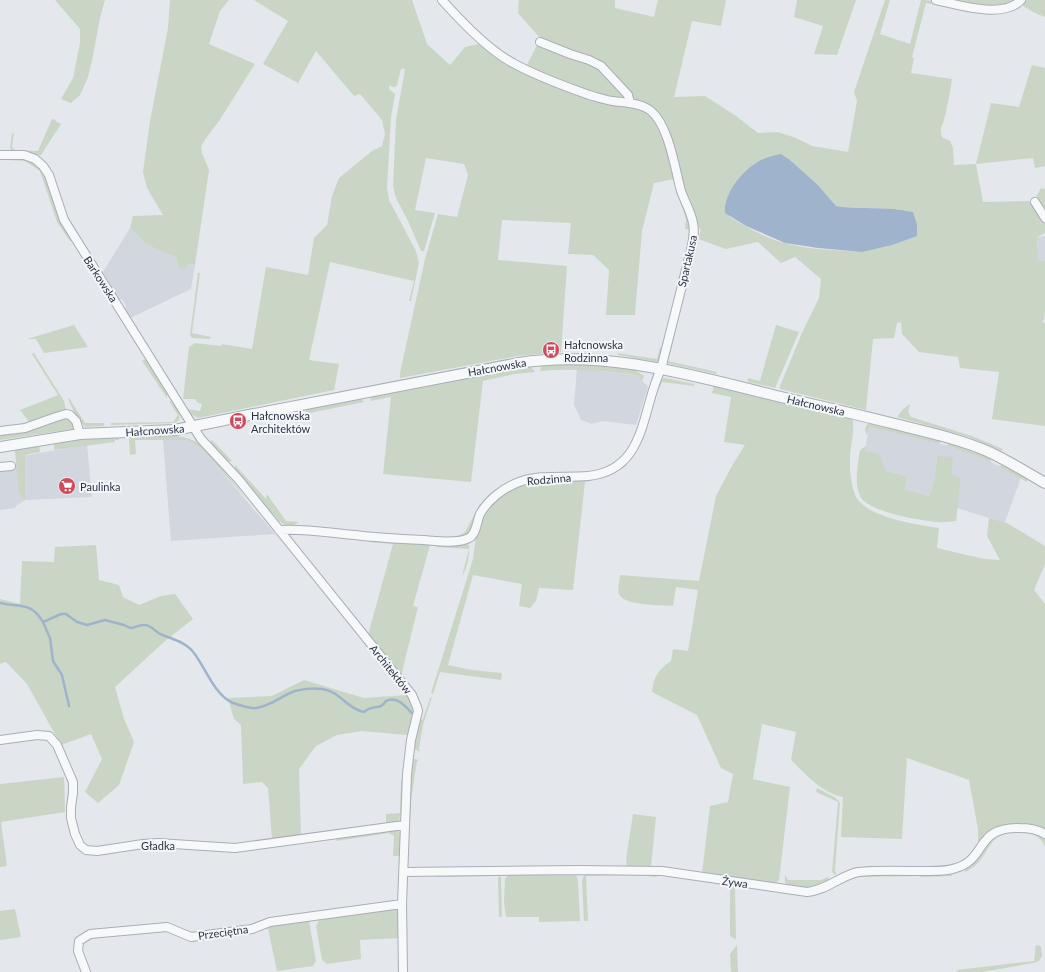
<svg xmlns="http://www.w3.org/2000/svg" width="1045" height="972" viewBox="0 0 1045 972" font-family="Lato,sans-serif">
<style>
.built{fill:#d2d6de}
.green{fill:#c9d6c5;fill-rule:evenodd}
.water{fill:#9fb4cc}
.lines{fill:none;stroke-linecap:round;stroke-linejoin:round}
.stream{stroke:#9fb4cc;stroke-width:2.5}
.minor-casing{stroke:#a9aeb7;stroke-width:10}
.tertiary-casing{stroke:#a9aeb7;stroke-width:12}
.minor{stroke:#f7f8fa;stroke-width:8}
.tertiary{stroke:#f7f8fa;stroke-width:10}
.labels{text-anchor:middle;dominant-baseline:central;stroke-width:4;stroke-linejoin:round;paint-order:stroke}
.street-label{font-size:11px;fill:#2b3445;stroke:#f4f6f9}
.poi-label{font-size:11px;fill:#2b3445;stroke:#f4f6f9;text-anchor:start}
</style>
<rect width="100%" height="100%" fill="#e4e7ec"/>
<path class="built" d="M 130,228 L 147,245 L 176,257 L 178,265 L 186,268 L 189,264 L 195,265 L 191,289 L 130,318 L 125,309 L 126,306 L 122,299 L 119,300 L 103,272 Z
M 1045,236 L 1045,261 L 1038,261 L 1037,237 Z
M 577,369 L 637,375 L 648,387 L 636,425 L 602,421 L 592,424 L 581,420 L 574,405 Z
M 869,427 L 949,446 L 991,462 L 1021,478 L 1005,522 L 989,518 L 957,508 L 961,478 L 951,474 L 937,456 L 934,483 L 929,496 L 905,489 L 907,476 L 886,471 L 865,451 Z
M 163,440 L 187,440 L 201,448 L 275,534 L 171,541 Z
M 87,445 L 92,497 L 25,500 L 16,506 L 15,508 L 0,510 L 0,469 L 16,468 L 16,457 Z"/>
<path class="green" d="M 55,0 L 105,0 L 100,18 L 92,61 L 88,77 L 80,95 L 71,103 L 61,99 L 73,78 L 80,43 L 80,29 Z
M 170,0 L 229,0 L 220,11 L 209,44 L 255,64 L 219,121 L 204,141 L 201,147 L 202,153 L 209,170 L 195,265 L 189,264 L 186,268 L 181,269 L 178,265 L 176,257 L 147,245 L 130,228 L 133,216 L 163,215 L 147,188 L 143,172 L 150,121 L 168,28 Z
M 254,0 L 412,0 L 427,44 L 450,65 L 465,47 L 483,43 L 521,69 L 642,108 L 659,124 L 691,230 L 685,229 L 686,220 L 674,179 L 654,183 L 642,231 L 635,315 L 606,315 L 609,270 L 593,255 L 568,254 L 571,223 L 502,220 L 498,260 L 567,266 L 561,352 L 518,356 L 400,378 L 400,373 L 425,259 L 438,214 L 457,217 L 468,175 L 464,164 L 426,158 L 415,210 L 435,213 L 424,251 L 421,251 L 409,223 L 396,198 L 393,186 L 396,120 L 405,69 L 401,69 L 397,85 L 395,87 L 389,86 L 389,89 L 395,94 L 391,117 L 387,188 L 389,200 L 416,251 L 419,263 L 411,301 L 409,301 L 414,281 L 330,262 L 309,360 L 339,364 L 334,390 L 198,418 L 192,415 L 188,409 L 200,411 L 202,404 L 198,403 L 195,399 L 183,399 L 189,347 L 195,343 L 221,346 L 222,344 L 252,349 L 266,267 L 308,275 L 314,238 L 327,225 L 332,196 L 339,178 L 372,151 L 382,146 L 385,134 L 382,120 L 360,94 L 354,96 L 316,51 L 298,83 L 263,64 L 288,21 Z
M 519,0 L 615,0 L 615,8 L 654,17 L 658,0 L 726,0 L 721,26 L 692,21 L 674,97 L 705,96 L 736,116 L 758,133 L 778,132 L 796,138 L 812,146 L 848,152 L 857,101 L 854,92 L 885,0 L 890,0 L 880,34 L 910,44 L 921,0 C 928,0 937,1 942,6 L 926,3 L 912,57 L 914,58 L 911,73 L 952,79 C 950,91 948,104 945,116 C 943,126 939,127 942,137 L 950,141 L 953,148 L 954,165 L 976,164 L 991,103 L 1019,107 L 1032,65 L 1045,68 L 1045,166 L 1035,168 L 1033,158 L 976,164 L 983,202 L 1032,201 L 1045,221 L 1045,233 L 1037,237 L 1038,261 L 1045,261 L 1045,312 L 1044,320 L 1042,321 L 1045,324 L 1045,426 L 992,419 L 999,372 L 960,368 L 958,357 L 919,352 L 902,334 L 901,322 L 897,323 L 894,338 L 873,339 L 866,410 L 780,389 L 780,386 L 802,333 L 819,298 L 821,279 L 795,257 L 781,263 L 758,242 L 726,249 L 698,239 L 701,230 L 695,223 L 686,199 L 669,137 L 612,74 L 540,38 L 518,13 ZM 781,154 L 790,160 L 818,185 L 836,206 C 861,210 888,206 913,212 L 862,252 C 837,250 809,250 785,243 C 766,238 745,227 729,216 Z
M 797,0 L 856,0 L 837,55 L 814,54 L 823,26 L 794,17 Z
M 944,0 L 1017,0 C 1001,13 963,3 944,0 Z
M 1024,0 L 1045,0 L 1045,17 L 1037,14 L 1023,6 Z
M 538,43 L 595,64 L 625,94 L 625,99 L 603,97 L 526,67 Z
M 52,119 L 56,120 L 55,121 L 61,124 L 41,155 L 35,156 L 11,150 L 10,148 L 12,134 L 14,133 L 12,147 L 15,150 L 38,151 Z
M 5,157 C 23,159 29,159 43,171 L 72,239 L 70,241 L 57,222 L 40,171 L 25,161 L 6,160 Z
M 1041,188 L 1045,189 L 1045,214 L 1035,199 Z
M 198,273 L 200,273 L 192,333 L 211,337 L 209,339 L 192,338 L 190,335 Z
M 74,325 L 88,347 L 44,353 L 36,339 L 27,339 Z
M 776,325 L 799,332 L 775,388 L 748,382 L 748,378 L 760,381 Z
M 675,332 L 668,361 L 717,372 L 716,374 L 666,363 L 673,333 Z
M 660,347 L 663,351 L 659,361 L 658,362 L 618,355 L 617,353 L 657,359 Z
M 34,353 L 64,401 L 66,410 L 63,410 L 30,423 L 20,410 L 58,395 L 32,354 Z
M 146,359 L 167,392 L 167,398 L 142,361 Z
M 557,364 L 594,364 L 637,369 L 636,371 L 643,375 L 644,377 L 642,381 L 637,375 C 605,371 573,368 540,371 L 541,367 L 543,365 Z
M 521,367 L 531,367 L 535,372 L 515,374 L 483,381 L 471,482 L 383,474 L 391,397 L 370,401 L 372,396 Z
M 665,378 L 694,384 L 694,386 L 662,382 L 660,387 L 657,386 L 662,379 Z
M 714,385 L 852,417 C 856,432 849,447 850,463 C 850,473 852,494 859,501 C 873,518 918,525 939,528 L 937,548 L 984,559 L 1000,560 L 987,536 L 989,518 L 1005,522 L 1045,546 L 1045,564 L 1034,590 L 1045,604 L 1045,831 L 999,827 L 986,833 L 967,860 L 948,868 L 866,868 L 865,866 L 937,866 L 954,864 L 965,860 L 978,843 L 978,829 L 969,780 L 907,758 L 902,839 L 841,837 L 843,797 C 822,793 806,775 791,760 L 796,732 L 762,724 L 753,779 L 790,787 L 779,880 L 775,884 L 702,873 L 710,806 L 728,802 L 733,774 L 721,768 L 697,715 L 652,692 C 654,676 658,670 671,661 L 673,649 L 688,651 L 698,590 L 676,587 L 673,606 C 662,605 624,606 619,594 C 617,589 620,580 620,575 L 699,581 L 716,496 L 733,464 L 745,445 L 724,442 L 731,397 L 712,393 Z
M 69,398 L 85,423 L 104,423 L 104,426 L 85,427 L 76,416 L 68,399 Z
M 361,398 L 364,402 L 305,414 L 306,408 Z
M 169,401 L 170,401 C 176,406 181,412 179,420 L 175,423 L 111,425 L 111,423 L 173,422 L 178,415 Z
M 910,404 L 908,411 L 911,417 L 972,436 L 1003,449 L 1002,451 L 969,437 L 897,417 L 903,409 Z
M 65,418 L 72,421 L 74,427 L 73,429 L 0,440 L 0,434 Z
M 869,423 L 940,441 L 940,444 L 869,427 L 867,436 C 865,430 864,427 869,423 Z
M 118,436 L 119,440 L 115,440 L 115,442 L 54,450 L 54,443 L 78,439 Z
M 132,436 C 156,436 185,431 204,447 L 249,502 L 201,448 L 187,440 L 135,440 L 136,454 L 130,455 L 129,440 Z
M 212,440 L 232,461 L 227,462 L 209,443 Z
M 949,443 L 990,458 L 991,462 L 949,446 L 946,446 Z
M 39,445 L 40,452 L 25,455 L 25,500 L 19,493 L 15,451 L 16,449 Z
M 866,446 L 865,451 L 879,454 L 886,471 L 907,476 L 905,489 L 929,496 L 934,483 L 937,456 L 953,457 L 951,474 L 961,478 L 956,521 C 950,521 944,523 938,522 C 921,521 872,512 862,499 C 853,486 858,464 860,450 Z
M 624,463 L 627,465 C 615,475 600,479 585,482 L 573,590 L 539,588 L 536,601 L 530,608 L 519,606 L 522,584 L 473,575 L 448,665 L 472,670 L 502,673 L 501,680 L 440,672 L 433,694 L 431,693 L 473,559 L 476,536 L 485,512 L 495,499 L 517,486 L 534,481 L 574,479 Z
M 235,465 L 266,499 L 267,494 L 286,521 L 299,522 C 292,527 286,527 279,521 L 237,473 L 235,469 Z
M 1003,465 L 1027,478 L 1027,482 L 998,466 Z
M 480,504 L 481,507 L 471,531 L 469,534 L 460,538 L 415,537 L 414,535 C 428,535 454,541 465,532 Z
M 374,539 L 428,543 L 430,545 L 413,606 L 418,607 L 401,676 L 368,635 L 393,544 L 372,542 Z
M 463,543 L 469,545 C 470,555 467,569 462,576 L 469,549 L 436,547 L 437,544 Z
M 96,545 L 99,580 L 119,585 L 123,597 L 139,605 L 161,596 L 175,594 L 193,619 L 165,641 L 115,687 L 124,719 L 134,742 L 119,785 L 98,803 L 85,792 L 102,759 L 91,734 L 61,745 L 27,684 L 6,662 L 0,664 L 0,599 L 20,604 L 22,561 L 54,562 L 55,547 Z
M 304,680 L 364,698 L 407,695 C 418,708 414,718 409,734 L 406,735 L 362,731 L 337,735 L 316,746 L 299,769 L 301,835 L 272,839 L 268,788 L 262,782 L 243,784 L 241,725 L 234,719 L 228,698 L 272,696 Z
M 432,697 L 423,725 L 419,749 L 420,752 L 412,748 L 418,721 L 423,719 L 430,698 Z
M 414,759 L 419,760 L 417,761 L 411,800 L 410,823 L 407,821 L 407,801 L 412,760 Z
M 64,777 L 65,812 L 1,822 L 7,866 L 0,867 L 0,784 Z
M 401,780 L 402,781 L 403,784 L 401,813 L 399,820 L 397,822 L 386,823 L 386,814 L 400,813 Z
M 817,788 L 836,798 L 840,803 L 835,869 L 836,874 L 835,875 L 832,872 L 838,802 L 816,792 Z
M 633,814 L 656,817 L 651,866 L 655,867 L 655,869 L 627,868 L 626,859 Z
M 398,830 C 403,835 402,849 399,856 L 393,856 L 394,836 L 389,833 L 336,841 L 338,836 Z
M 1030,831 L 1042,836 L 1045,839 L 1045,847 C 1042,838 1035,834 1026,833 C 983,826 993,861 965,872 L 965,868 L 983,847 L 999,832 Z
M 588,872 L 656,874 L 657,877 L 638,875 L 586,876 L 588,921 L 584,921 L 582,881 L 584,875 Z
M 951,872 L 952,876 L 920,877 L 920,876 L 860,877 L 849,879 L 839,885 L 840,882 L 855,875 Z
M 439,874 L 498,874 L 499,877 L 501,877 L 502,917 L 499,917 L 498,876 L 437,877 Z
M 508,874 L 576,874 L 578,881 L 580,921 L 539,922 L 539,917 L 506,917 L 504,903 L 505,878 L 507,877 Z
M 785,875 L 788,880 L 821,880 L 828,877 L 831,882 L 811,889 L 789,887 L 785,882 Z
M 735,885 L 736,939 L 731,937 L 730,935 L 730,889 L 732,886 Z
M 397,907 L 400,914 L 400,938 L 360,940 L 361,959 L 327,964 L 322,960 L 316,926 L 320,919 Z
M 15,909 L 21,937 L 0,940 L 0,911 Z
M 309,921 L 316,961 L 313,966 L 277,971 L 267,924 Z
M 737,945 L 738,972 L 731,972 L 730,954 Z
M 1036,945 L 1041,946 L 1042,956 L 1039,961 L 1033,963 L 982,972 L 957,972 L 957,970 L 1034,961 Z"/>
<path class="water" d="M 781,154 L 790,160 L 818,185 L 836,206 C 861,210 888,206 913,212 L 917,225 L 917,236 L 892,245 L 862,252 L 818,248 L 785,243 L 746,226 L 725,213 C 723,192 747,164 766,158 C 771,156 776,155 781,154 Z"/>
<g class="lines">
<path class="stream" d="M 0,603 C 21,608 30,601 43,622 L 61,614 L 66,614 L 77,622 L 87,625 L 105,620 L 124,625 L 130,628 C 136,628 139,624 145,625 C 151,625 155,631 160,634 C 172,639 186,642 194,653 C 205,667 215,696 233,703 C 239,705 250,709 256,708 C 271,706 281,696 295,691 C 303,689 314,688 322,689 C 340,691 347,709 364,712 C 373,704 380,711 386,701 C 397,696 404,705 412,713
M 43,622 L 50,638 L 53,661 L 62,675 L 69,706"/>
<g class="minor-casing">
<path id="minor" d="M 936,0 C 958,5 1004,19 1021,0
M 540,42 L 570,54 L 589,60 L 601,66 L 628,95 L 630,103
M 0,155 L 24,155 L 35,159 L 43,166 L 49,175 L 64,220 L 201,439 L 239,480 L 412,695 L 417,707 L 418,711 L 411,740 L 407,774 L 402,904 L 403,972
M 1035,202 L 1045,218
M 0,431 L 25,428 L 56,417 L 66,414 L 70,415 L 76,421 L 80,434
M 0,467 L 11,466
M 279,530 C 304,528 330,533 355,535 C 378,538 401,539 424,540 C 436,541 458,544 469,538 C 476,535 477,521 480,514 C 488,500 503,488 519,482 C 541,474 565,478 588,476 C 647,470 641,410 661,369 L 691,250 C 693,241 695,232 693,223 C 691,212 685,202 681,191 C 675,169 669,126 651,111 C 641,103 626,103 613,101 C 605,100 597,97 589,95 C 564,86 536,76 513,63 C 490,51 459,19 442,0
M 0,740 L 37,735 L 49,736 L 57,745 L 73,782 L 73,793 L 71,807 L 71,818 L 75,834 L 80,845 L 86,850 L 97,851 L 143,844 L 158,843 L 235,848 L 404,825
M 403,872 L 579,870 L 662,871 L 807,892 C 827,890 840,876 858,872 C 879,870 901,871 922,871 C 933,871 945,872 956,868 C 987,859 975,827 1019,828 C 1028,828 1037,829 1045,834
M 86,972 L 78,951 L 79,941 L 90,934 L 167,927 L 191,937 L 252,929 L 270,922 L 402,904"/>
</g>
<g class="tertiary-casing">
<path id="tertiary" d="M 0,447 L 80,434 L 175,430 L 254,414 L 519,363 C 609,349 698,377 785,398 C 820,406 856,414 891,423 C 923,431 956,438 987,451 C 1007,460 1026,472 1045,483"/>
</g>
<use href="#minor" class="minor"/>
<use href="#tertiary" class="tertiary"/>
</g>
<defs>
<g id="bus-disc" transform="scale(0.9)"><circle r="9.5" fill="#d1495b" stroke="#f4f6f9"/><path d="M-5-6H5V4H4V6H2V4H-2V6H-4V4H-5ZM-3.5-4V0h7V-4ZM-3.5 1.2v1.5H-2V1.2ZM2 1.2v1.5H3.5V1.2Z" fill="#fff"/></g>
<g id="supermarket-disc" transform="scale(0.9)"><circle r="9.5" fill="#d1495b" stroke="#f4f6f9"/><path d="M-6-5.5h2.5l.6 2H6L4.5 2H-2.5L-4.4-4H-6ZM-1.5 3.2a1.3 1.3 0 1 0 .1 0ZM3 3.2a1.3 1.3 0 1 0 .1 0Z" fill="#fff"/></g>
</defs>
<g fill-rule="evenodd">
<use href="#bus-disc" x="551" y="350"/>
<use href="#bus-disc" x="238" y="421"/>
<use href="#supermarket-disc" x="67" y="486"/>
</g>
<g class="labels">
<g class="street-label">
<text transform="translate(687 261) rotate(-77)">Spartakusa</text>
<text transform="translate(101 279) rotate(57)">Barkowska</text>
<text transform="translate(497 367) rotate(-10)">Hałcnowska</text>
<text transform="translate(816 405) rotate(13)">Hałcnowska</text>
<text transform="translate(155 430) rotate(-4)">Hałcnowska</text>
<text transform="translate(549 479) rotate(-5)">Rodzinna</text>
<text transform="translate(391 669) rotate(51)">Architektów</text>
<text x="158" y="845">Gładka</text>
<text transform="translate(735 882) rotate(8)">Żywa</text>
<text transform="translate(223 932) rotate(-8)">Przeciętna</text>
</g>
<g class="poi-label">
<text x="564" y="344">Hałcnowska<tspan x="564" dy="13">Rodzinna</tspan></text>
<text x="251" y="415">Hałcnowska<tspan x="251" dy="13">Architektów</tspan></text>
<text x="80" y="486">Paulinka</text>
</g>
</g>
</svg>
